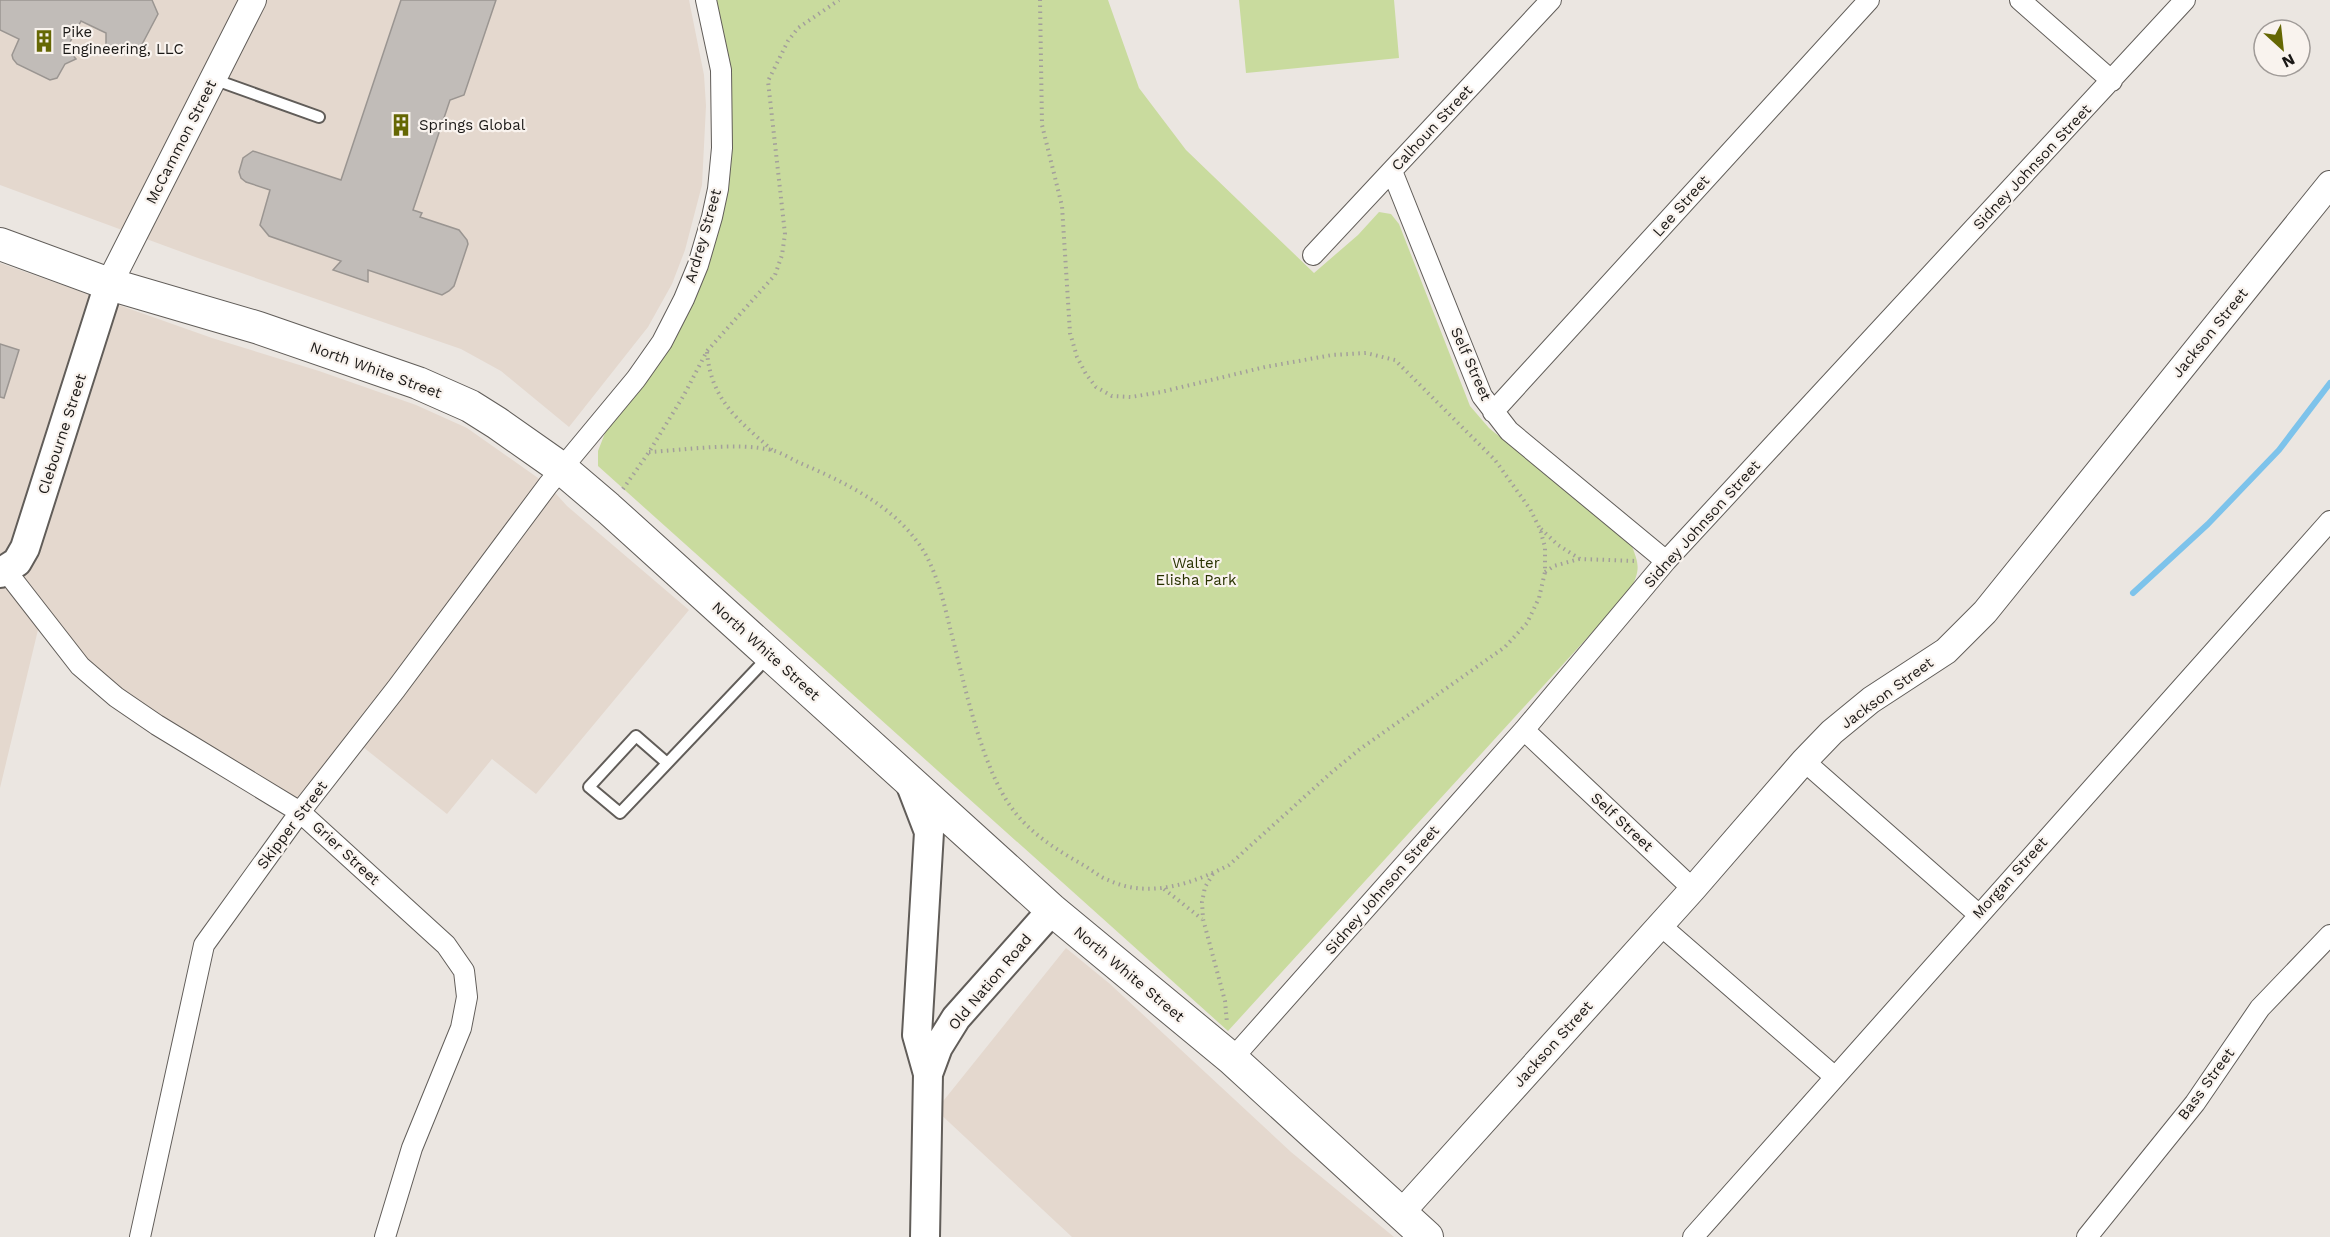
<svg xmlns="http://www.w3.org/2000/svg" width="2330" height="1237" viewBox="0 0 2330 1237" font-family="'Work Sans',sans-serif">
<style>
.built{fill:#e4d8ce}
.green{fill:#c9db9e}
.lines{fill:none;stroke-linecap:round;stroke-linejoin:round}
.stream{stroke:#7dc3eb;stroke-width:6}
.building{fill:#c1bcb8;stroke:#9a9591;stroke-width:1.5}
.service-casing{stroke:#615d59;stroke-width:14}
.minor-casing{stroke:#615d59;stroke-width:22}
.tertiary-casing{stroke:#615d59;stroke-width:28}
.secondary-casing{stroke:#615d59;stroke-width:32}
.primary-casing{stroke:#615d59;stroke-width:34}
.path{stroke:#a39f9b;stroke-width:4;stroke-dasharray:1.5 4.5;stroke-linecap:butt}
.service{stroke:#fff;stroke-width:10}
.minor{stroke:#fff;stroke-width:20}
.tertiary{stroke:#fff;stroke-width:26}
.secondary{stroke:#fff;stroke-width:28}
.primary{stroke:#fff;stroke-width:32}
.labels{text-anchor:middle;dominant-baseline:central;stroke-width:4.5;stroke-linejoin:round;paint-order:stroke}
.poi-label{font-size:15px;fill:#1a1816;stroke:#f9f3ee;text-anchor:start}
.street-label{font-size:15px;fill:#1a1816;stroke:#f9f3ee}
.park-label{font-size:15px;fill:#283200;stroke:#f9f3ee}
</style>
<rect width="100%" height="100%" fill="#ebe6e1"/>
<path class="built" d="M 0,0 L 689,0 L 704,75 L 706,106 L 702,185 L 685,250 L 672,284 L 648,327 L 569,427 L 501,371 L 461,349 L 198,258 L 0,185 Z
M 0,263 L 212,338 L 319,371 L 416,405 L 467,428 L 548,485 L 567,506 L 689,610 L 536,794 L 492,759 L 447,814 L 353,739 L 300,805 L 154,716 L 85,664 L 43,609 L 0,788 Z
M 1066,948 L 1110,984 L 1291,1152 L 1394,1237 L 1072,1237 L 936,1110 Z"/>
<path class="green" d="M 710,0 L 1108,0 L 1139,88 L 1186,150 L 1314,273 L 1358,235 L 1379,212 L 1391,214 L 1399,224 L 1470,406 L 1489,428 L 1631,544 C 1640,566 1640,570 1630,591 L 1228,1031 L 598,466 L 598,451 L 614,410 L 663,348 L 721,191 Z
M 1239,0 L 1394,0 L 1399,58 L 1246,73 Z"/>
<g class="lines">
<path class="stream" d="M 2133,593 L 2208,524 L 2279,450 L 2330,383"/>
</g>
<path class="building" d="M 0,0 L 152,0 L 158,14 L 139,50 L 133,54 L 118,47 L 106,49 L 106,33 L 81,21 L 67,48 L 76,59 L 65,64 L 57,78 L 50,80 L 17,64 L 13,59 L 12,55 L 19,39 L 0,30 Z
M 401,0 L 496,0 L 464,95 L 450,100 L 413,210 L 422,213 L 420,217 L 459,230 L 467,240 L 468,244 L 454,286 L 449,291 L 442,295 L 368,270 L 368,282 L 333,270 L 341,261 L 269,236 L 260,225 L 270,190 L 246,182 L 241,178 L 239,172 L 243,158 L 253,151 L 341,180 Z
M 0,344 L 19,350 L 4,398 L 0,397 Z"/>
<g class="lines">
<g class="service-casing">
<path id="service" d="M 213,79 L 319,117
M 667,763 L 636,736 L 589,787 L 620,813 L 768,657"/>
</g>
<g class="minor-casing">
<path id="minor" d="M 2020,0 L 2112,81
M 1392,171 L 1482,396 L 1509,431 L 1666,561
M 1313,255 L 1551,0
M 1493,412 L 1869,0
M 6,571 L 80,666 L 116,697 L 157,725 L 300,812 L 446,945 L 464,971 L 467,997 L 461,1028 L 412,1148 L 385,1237
M 1524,730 L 1693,889
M 1804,761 L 1978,914
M 1660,925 L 1835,1077
M 1232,1059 L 1524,730 L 1666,561 L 2185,0
M 140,1237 L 204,945 L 300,812 L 396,689 L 548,485 L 636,379 L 662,342 L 684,299 L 698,265 L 712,217 L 718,189 L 722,148 L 721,70 L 706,0
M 1693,1237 L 2330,521
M 2087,1237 L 2195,1103 L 2260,1008 L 2330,935"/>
</g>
<g class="tertiary-casing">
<path id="tertiary" d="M 109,284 L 253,0
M 1401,1213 L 1693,889 L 1804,761 L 1832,732 L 1871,700 L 1946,651 L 1985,612 L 2330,184"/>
</g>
<g class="secondary-casing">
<path id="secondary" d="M 0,573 L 17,562 L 25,548 L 109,284
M 909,780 L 929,832 L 917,1035 L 928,1074
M 925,1237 L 928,1074 L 938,1047 L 956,1018 L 1052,910"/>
</g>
<g class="primary-casing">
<path id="primary" d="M 0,244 L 109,284 L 259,328 L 418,383 L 470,406 L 497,423 L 561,468 L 608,508 L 1052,910 L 1232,1059 L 1427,1237"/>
</g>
<path class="path" d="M 707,352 C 711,400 738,420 772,450
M 649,452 C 685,450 737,442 771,450 C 781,452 791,459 800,463 C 842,481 888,503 916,540 C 935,564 943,599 950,628 C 964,681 981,769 1014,811 C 1031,834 1060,852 1085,866 C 1093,871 1100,877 1108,880 C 1148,899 1192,884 1229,865 L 1332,772 L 1360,749 L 1505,647 L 1527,623 L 1539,598 L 1545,572 L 1545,547 L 1540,529 L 1530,509 L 1495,460 L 1395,360 L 1366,353 L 1332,355 L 1265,367 L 1161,392 L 1131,397 L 1112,396 L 1096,387 L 1086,374 L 1077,357 L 1070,333 L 1062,206 L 1042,125 L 1040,0
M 623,489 L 649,452 L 684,395 L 707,351 L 775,275 L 782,255 L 785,234 L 768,81 L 788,41 L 798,28 L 839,0
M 1541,529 L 1558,545 L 1580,559 L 1637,561
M 1545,572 L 1554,566 L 1579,559
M 1213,874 L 1205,887 L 1202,902 L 1203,919 L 1225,1001 L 1227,1023
M 1164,889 L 1202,919"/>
<use href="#service" class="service"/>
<use href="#minor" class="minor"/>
<use href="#tertiary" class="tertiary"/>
<use href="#secondary" class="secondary"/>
<use href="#primary" class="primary"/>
</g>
<defs>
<g id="building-bare" transform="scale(1.8)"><path d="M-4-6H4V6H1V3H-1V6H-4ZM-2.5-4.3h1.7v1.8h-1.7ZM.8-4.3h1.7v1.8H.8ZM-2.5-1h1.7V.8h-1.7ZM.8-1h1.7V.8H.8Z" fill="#656703" stroke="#f9f3ee" stroke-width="2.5" paint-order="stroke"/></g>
</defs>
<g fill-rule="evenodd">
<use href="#building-bare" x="44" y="41"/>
<use href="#building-bare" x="401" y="125"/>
</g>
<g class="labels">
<g class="poi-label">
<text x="62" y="32">Pike<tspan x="62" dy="17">Engineering, LLC</tspan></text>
<text x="419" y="125">Springs Global</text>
</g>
<g class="street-label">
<text transform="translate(1432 128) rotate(-47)">Calhoun Street</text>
<text transform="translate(181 142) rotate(-63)">McCammon Street</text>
<text transform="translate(2032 167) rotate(-47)">Sidney Johnson Street</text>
<text transform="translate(1681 206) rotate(-48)">Lee Street</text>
<text transform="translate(703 236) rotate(-74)">Ardrey Street</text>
<text transform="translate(2210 333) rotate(-51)">Jackson Street</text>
<text transform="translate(1471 364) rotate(66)">Self Street</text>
<text transform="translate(376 370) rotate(20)">North White Street</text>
<text transform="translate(62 434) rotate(-72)">Clebourne Street</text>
<text transform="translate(1702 524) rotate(-48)">Sidney Johnson Street</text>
<text transform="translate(766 651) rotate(42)">North White Street</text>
<text transform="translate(1887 693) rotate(-36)">Jackson Street</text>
<text transform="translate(1622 822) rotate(43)">Self Street</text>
<text transform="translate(292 825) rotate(-53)">Skipper Street</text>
<text transform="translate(346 853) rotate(43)">Grier Street</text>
<text transform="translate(2010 878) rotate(-48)">Morgan Street</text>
<text transform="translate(1382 890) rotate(-49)">Sidney Johnson Street</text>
<text transform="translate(1129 974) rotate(40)">North White Street</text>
<text transform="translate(990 982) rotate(-50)">Old Nation Road</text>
<text transform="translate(1553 1044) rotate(-48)">Jackson Street</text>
<text transform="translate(2206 1084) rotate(-54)">Bass Street</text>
</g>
<g class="park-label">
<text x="1196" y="563">Walter<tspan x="1196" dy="17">Elisha Park</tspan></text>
</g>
</g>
<g transform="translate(2282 48) rotate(153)"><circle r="28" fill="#f9f3ee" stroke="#a09b98" stroke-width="1.5"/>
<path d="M0-4.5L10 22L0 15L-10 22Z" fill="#656703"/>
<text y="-9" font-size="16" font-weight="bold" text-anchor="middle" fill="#1a1816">N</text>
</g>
</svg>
